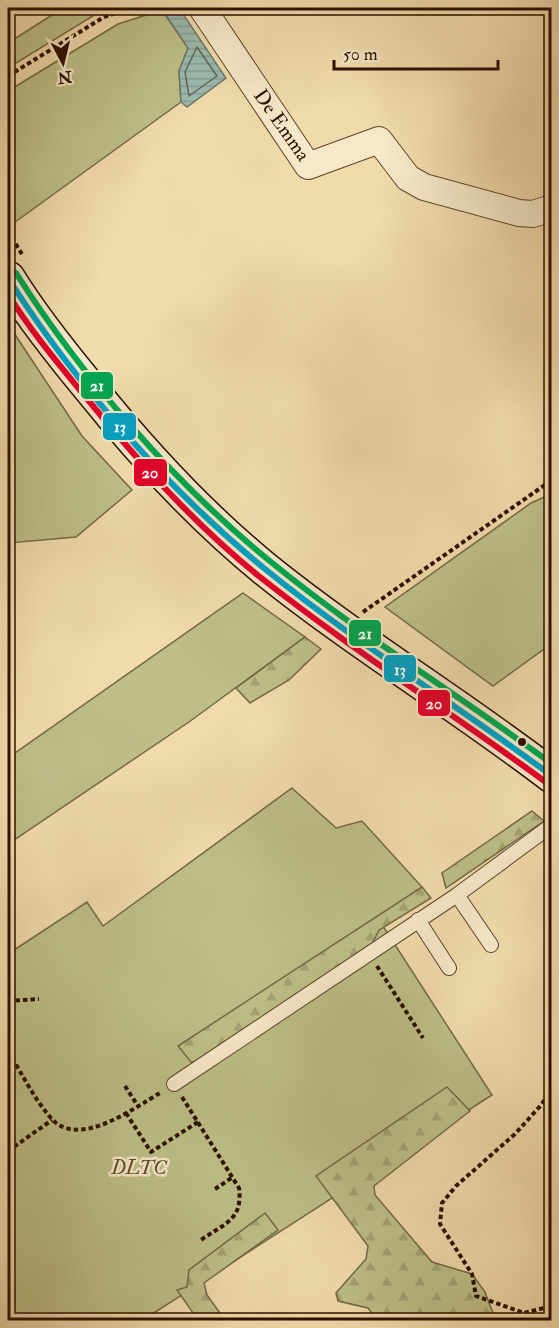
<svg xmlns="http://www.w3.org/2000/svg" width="559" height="1328" viewBox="0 0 559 1328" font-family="'IM FELL Double Pica',serif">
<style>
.green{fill:#bdbf87;stroke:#746844;stroke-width:1.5}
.forest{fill:url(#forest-firs);stroke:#746844;stroke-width:1.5}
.water{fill:url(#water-rules);stroke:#6f7669;stroke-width:1.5}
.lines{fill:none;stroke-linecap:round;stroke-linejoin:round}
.shore{stroke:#646558;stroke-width:1.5}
.service-casing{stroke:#5d432b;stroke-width:16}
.minor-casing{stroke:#5d432b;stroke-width:28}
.secondary-casing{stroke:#2c1000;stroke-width:36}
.path{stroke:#2c1000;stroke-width:4;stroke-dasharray:4.5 3;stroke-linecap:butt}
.service{stroke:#f6e8c8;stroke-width:14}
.minor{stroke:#f6e8c8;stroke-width:26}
.secondary{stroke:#f6e8c8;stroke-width:33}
.bus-1-casing{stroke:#f6e8c8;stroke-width:10}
.bus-2-casing{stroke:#f6e8c8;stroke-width:10}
.bus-3-casing{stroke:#f6e8c8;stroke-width:10}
.bus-1{stroke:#02a1c4;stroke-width:6}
.bus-2{stroke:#e4002b;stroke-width:6}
.bus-3{stroke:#00a651;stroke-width:6}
.bus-dot{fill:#2c1000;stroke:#f6e8c8;stroke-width:2}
.labels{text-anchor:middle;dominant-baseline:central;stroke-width:5;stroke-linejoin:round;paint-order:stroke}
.street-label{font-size:20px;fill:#2c1000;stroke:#f6e8c8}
.park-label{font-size:20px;font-style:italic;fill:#5f4d2f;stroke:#f6e8c8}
.line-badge{stroke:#f6e8c8;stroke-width:2}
.badge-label{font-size:16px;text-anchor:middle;font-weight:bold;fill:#fff}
</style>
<defs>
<pattern id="forest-firs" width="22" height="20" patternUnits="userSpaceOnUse" patternTransform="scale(1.5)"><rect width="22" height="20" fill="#bdbf87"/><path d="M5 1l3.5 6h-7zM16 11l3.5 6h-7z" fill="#a3a373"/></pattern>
<pattern id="water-rules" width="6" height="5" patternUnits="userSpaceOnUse" patternTransform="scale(1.5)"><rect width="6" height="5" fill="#9bbaaf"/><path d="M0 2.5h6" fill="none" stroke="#869f95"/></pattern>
</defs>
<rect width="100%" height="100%" fill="#f1dbab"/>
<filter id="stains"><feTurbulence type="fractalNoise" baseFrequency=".00333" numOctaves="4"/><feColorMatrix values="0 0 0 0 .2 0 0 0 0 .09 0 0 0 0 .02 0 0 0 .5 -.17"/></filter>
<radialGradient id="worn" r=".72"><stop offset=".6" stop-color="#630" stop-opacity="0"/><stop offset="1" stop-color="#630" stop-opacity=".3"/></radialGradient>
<path class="green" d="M 63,8 L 106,8 L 8,68 L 8,43 Z
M 162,10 L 188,48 L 179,71 L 181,102 L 11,225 L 8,220 L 8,91 L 118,24 Z
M 8,324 L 82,436 L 132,490 L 76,537 L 8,543 Z
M 551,494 L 551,644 L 493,686 L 385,607 L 531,503 Z
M 243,593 L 305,637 L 189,722 L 8,844 L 8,758 Z
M 292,788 L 336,828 L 362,821 L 422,887 L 377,917 L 492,1095 L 143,1320 L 8,1320 L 8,954 L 87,902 L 103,926 Z"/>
<path class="forest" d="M 305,637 L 321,649 L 289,680 L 250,703 L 236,688 Z
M 532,811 L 544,821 L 446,888 L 442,873 Z
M 422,887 L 431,898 L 379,930 L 370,948 L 199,1061 L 191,1062 L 178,1046 Z
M 447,1087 L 470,1111 L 374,1186 L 375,1195 L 432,1262 L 472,1274 L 485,1292 L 493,1313 L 500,1320 L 377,1320 L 368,1308 L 338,1301 L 336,1293 L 366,1259 L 368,1246 L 316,1176 Z
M 265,1213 L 278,1230 L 204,1283 L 207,1295 L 225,1320 L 198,1320 L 177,1290 L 187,1287 L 189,1270 Z"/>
<path class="water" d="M 161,8 L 179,8 L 226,78 L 187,107 L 181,102 L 179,71 L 188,48 Z"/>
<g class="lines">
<path class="shore" d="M 197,47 L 217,76 L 189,96 L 185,72 Z"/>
<g class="service-casing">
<path id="service" d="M 457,895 L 491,945
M 418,920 L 449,968
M 174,1084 L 457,895 L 552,825"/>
</g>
<g class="minor-casing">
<path id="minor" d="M 202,8 L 308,166 L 379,140 L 408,178 L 424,187 L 519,213 L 533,214 L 552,208"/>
</g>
<g class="secondary-casing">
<path id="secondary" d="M 8,278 C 32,317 60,352 89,387 C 142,453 199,515 265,569 C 357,643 458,704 552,776"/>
</g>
<path class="path" d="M 8,76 L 104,17 L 130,8
M 8,231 L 23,256
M 363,612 L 552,480
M 377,966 L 423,1038
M 8,1001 L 39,999
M 8,1052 C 22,1073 34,1099 51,1118 C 78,1150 134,1108 160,1093
M 125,1086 L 138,1106
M 552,1087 L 542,1104 L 515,1134 L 456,1186 L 442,1203 L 440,1224 L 472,1274 L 476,1296 L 524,1313 L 552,1306
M 182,1097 L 239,1188 C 243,1220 225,1223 201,1240
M 126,1113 L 151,1152 L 198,1122
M 8,1151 L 52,1120
M 215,1189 L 233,1177"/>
<use href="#service" class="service"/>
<use href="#minor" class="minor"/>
<use href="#secondary" class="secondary"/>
<g class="bus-1-casing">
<path id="bus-1" d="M 8,278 C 74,382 169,491 265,569 C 356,643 457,705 552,776"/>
</g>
<g class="bus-2-casing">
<path id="bus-2" d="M 8,294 C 30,330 57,362 84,395 C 137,460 194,524 260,577 C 352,650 452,713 547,783"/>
</g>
<g class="bus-3-casing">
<path id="bus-3" d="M 16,273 C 81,376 176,485 271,562 C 360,635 459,695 552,764"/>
</g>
<use href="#bus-1" class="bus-1"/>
<use href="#bus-2" class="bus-2"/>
<use href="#bus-3" class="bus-3"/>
</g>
<circle class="bus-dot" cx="522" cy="742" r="5"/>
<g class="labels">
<g class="street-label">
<text transform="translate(282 125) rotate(55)">De Emma</text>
</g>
<g class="park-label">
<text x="139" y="1167">DLTC</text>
</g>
</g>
<g class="line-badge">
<rect x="80" y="371" width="34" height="29" rx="6" fill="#00a651"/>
<rect x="102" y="412" width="35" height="29" rx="6" fill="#02a1c4"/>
<rect x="133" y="458" width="35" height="29" rx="6" fill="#e4002b"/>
<rect x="348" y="619" width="34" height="28" rx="6" fill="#00a651"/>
<rect x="383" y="654" width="34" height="29" rx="6" fill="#02a1c4"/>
<rect x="417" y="689" width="34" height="28" rx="6" fill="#e4002b"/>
</g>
<g class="badge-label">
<text x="97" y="391">21</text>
<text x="120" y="432">13</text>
<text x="150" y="478">20</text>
<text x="365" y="639">21</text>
<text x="400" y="675">13</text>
<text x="434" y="709">20</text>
</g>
<rect width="559" height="1328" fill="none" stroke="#f1dbab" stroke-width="30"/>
<rect x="9" y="9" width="541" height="1310" fill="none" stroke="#2c1000" stroke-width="3"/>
<rect x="15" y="15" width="529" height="1298" fill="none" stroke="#2c1000" stroke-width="1.5"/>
<g transform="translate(63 63) rotate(173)" stroke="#f6e8c8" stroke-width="4.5" paint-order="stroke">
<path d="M0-4.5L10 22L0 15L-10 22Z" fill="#2c1000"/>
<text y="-9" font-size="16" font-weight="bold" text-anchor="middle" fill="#2c1000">N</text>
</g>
<path d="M334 60v9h164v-9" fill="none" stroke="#2c1000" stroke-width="3"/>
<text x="343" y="60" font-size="18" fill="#2c1000" stroke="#f6e8c8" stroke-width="4.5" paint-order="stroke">50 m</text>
<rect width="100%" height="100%" filter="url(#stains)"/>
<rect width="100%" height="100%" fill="url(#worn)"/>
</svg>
